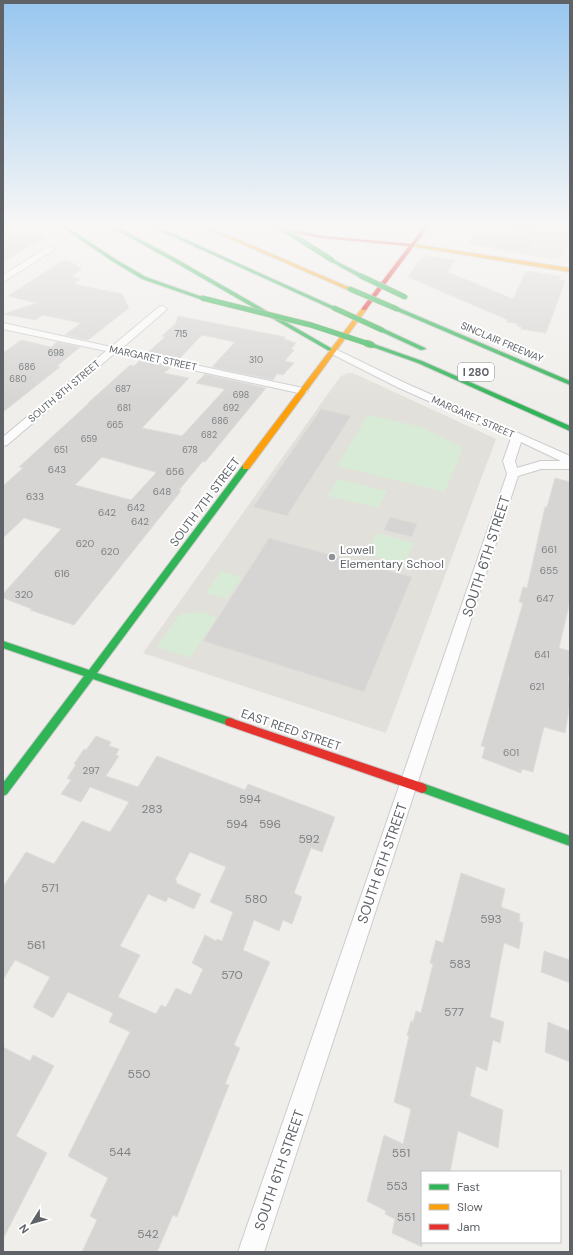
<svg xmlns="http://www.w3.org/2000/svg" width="573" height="1255" viewBox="0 0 573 1255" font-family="'DM Sans',sans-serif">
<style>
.commercial{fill:#f7f3e4}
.industrial{fill:#dfddda}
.education{fill:#e2e0da}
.green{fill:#d8ebd6}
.building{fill:#d6d5d3;stroke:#deddd9;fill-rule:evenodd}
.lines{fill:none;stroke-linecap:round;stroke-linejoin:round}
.street-casing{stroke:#cbcccc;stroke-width:2}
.fast-casing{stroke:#cacacb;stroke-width:2}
.slow-casing{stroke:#cacacb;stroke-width:2}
.jam-casing{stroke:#cacacb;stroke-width:2}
.street{fill:#fdfcfc;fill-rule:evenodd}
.fast{fill:#30b455;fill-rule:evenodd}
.slow{fill:#ff9f0a;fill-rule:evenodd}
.jam{fill:#e5322d;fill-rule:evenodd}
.fast-bridge-far1-casing{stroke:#c8b996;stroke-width:6;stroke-linecap:butt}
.fast-bridge-casing{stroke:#c8b996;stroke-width:8;stroke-linecap:butt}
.fast-bridge-far1{stroke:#30b455;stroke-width:5}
.fast-bridge{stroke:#30b455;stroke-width:6}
.poi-dot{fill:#919496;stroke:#fff;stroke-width:1.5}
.labels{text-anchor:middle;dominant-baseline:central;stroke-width:4;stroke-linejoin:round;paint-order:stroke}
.far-number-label{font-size:9px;fill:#7e8184}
.far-street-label{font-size:10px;fill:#5f6368;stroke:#fff}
.number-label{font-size:10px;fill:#7e8184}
.shield{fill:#fff;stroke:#8f9295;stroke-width:1}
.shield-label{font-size:11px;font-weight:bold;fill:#5f6368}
.street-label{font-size:12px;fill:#5f6368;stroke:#fff}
.poi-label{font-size:12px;fill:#5f6368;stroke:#fff;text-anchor:start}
.near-number-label{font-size:12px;fill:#7e8184}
.near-street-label{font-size:14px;fill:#5f6368;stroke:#fff}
</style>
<rect width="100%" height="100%" fill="#efeeea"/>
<path class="commercial" d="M 441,227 L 486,227 L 508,230 L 494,250 L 431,242 Z"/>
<path class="industrial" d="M 509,227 L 540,227 L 570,232 L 570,239 L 563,257 L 552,259 L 494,250 Z"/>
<path class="education" d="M 347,373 L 353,373 L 496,439 L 386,733 L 143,653 L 340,377 Z"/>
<path class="green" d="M 368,415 L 421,427 L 463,448 L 445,492 L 337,466 Z
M 338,479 L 387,491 L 378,508 L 328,496 Z
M 377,533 L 414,543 L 404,564 L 366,554 Z
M 221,571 L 242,577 L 227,599 L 206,593 Z
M 202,612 L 217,617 L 190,658 L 157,647 L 180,614 Z"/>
<path class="building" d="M 511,227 L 540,227 L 527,253 L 468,244 L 477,228 L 507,235 Z
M 11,231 L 45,237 L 3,262 L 3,235 Z
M 428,256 L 455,260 L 448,272 L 513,299 L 526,271 L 560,276 L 559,280 L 565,281 L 546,333 L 521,329 L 522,327 L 517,326 L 518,324 L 507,322 L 508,320 L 408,277 L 418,262 L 420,262 L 424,257 Z
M 64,260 L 71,262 L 82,269 L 72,276 L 81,279 L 74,284 L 122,294 L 129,308 L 88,340 L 65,335 L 81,323 L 43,315 L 36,320 L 3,314 L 37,303 L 8,296 Z
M 178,316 L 285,337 L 284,339 L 296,343 L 291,349 L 294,350 L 285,361 L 294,363 L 283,375 L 277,374 L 273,380 L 212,367 L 235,342 L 202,335 L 178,360 L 147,353 L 165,337 L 162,336 L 176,323 Z
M 21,340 L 51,347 L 57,342 L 80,347 L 57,366 L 60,367 L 3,412 L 3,353 Z
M 140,360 L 171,367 L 164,373 L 189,378 L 142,428 L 182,436 L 225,389 L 196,383 L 205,374 L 266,388 L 205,462 L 203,461 L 179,490 L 181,491 L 74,625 L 30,610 L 32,609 L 3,598 L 3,594 L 61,529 L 24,518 L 3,538 L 3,486 L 23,468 L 19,467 L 89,403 L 88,403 L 130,365 L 134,366 ZM 102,457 L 155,472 L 156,473 L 131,500 L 75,485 Z
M 321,409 L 351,416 L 287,516 L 253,507 Z
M 555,478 L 570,482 L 570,601 L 559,648 L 570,651 L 570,668 L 568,681 L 570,681 L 570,703 L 565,733 L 544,727 L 533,772 L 522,769 L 521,773 L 482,758 L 485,747 L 481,746 L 523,603 L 519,602 L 523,587 L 527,588 L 545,507 L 547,507 Z
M 390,517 L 417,524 L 412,537 L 384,530 Z
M 269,538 L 412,577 L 364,692 L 203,641 Z
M 96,736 L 111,742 L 109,746 L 119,749 L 116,755 L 119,756 L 106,776 L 138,787 L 157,756 L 245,790 L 248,784 L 335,817 L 322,852 L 311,848 L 294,893 L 302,897 L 292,924 L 283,920 L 279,931 L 254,920 L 243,950 L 270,962 L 234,1045 L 240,1048 L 225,1084 L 229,1085 L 177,1217 L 173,1215 L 157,1252 L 82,1252 L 97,1220 L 90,1216 L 108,1178 L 68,1156 L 130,1032 L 109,1022 L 113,1013 L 68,992 L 53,1018 L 33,1007 L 50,977 L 15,960 L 3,980 L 3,887 L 26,852 L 54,864 L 82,821 L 110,832 L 129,802 L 90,787 L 81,802 L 61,794 L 71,780 L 67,778 L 76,765 L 74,764 L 84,749 L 86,750 ZM 190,852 L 226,867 L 210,902 L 233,912 L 222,941 L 217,939 L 216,941 L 205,935 L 192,963 L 203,969 L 191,995 L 176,988 L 166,1007 L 161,1005 L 156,1014 L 118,997 L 140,955 L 120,946 L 148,894 L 166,902 L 168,897 L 194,909 L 201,894 L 176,883 L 177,881 L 175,880 Z
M 461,873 L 505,889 L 501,907 L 520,914 L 519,921 L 523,923 L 519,949 L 504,943 L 490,1017 L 504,1022 L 500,1043 L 493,1040 L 487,1071 L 476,1066 L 470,1096 L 503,1110 L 498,1148 L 458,1131 L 450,1172 L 422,1172 L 422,1247 L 392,1233 L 395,1219 L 385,1214 L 386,1211 L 367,1201 L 384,1135 L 403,1144 L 411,1109 L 394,1102 L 409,1036 L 407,1035 L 411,1021 L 413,1022 L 416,1011 L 421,1013 L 433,964 L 430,963 L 436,940 L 443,943 Z
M 544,951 L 570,960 L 570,983 L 541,972 Z
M 548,1022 L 570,1031 L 570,1062 L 545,1052 Z
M 3,1047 L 30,1061 L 33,1055 L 54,1066 L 16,1136 L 47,1153 L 3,1239 Z"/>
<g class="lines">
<g class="street-casing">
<path id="street" d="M 48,247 L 51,247 L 55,249 L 3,282 L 3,275 Z
M 162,306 L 167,309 L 165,311 L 121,349 L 303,388 L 308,391 L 303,394 L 115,353 L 7,445 L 3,446 L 3,437 L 106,351 L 3,329 L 3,323 L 111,347 L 159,307 Z
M 333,348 L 405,383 L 570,456 L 570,469 L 541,469 L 518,476 L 264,1252 L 238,1252 L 507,474 L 503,461 L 511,438 L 397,387 L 330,353 L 328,351 L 330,349 ZM 521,442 L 561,461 L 541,461 L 517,468 L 515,461 Z"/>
</g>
<g class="fast-casing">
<path id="fast" d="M 62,227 L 67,227 L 115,259 L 146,277 L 205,298 L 200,299 L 142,279 L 112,261 Z
M 111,227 L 117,227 L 173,257 L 336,351 L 331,352 L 169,259 Z
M 152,227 L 158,227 L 337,308 L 332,309 Z
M 332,259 L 363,275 L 364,276 L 359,277 L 330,261 L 330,260 Z
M 395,308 L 399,308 L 570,381 L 570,385 L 395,310 Z
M 382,328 L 425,348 L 426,349 L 421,350 L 380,331 L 379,330 Z
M 370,344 L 374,344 L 422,361 L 570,426 L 570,431 L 418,363 L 370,346 Z
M 243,465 L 249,465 L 250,467 L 97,673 L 234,719 L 235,722 L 234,725 L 230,726 L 93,679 L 7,794 L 3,796 L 3,783 L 84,676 L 3,648 L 3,641 L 89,670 Z
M 422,783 L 570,836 L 570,846 L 418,791 L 417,788 L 418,785 Z"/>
</g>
<g class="slow-casing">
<path id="slow" d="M 203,227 L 209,227 L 353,289 L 348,290 Z
M 412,244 L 570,268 L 570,272 L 410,246 L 410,245 Z
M 362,308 L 367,309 L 249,469 L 243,469 L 243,465 Z"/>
</g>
<g class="jam-casing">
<path id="jam" d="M 268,227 L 278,227 L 322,236 L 411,244 L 424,227 L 428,227 L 366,310 L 362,310 L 362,308 L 409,246 L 322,238 Z
M 230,718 L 422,783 L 426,785 L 427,788 L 426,791 L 422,793 L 226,725 L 225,722 L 226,719 Z"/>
</g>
<use href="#street" class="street"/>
<use href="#fast" class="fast"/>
<use href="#slow" class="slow"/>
<use href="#jam" class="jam"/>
<g class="fast-bridge-far1-casing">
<path id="fast-bridge-far1" d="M 280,227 L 332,260
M 361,276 L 405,297
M 350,289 L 397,309
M 202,298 L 311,325 L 369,344
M 334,308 L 382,330"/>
</g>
<g class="fast-bridge-casing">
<path id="fast-bridge" d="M 366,343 L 372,345"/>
</g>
<use href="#fast-bridge-far1" class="fast-bridge-far1"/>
<use href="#fast-bridge" class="fast-bridge"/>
</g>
<linearGradient id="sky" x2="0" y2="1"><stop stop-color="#97c6ef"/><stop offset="0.56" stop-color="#f8f7f6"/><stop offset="1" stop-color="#f8f7f6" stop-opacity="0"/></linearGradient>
<rect width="573" height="403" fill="url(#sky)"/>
<circle class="poi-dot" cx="332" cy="557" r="4"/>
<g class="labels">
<g class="far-number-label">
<text x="181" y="334">715</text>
<text x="56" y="353">698</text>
<text x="256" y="360">310</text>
<text x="27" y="367">686</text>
<text x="18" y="379">680</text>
<text x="123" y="389">687</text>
<text x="241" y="395">698</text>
<text x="124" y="408">681</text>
<text x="231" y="408">692</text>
<text x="220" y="421">686</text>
<text x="115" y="425">665</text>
<text x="209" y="435">682</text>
<text x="89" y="439">659</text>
<text x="61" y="450">651</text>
<text x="190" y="450">678</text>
</g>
<g class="far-street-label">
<text transform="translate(502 342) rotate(23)">SINCLAIR FREEWAY</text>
<text transform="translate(153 358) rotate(12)">MARGARET STREET</text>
<text transform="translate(64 391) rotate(-40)">SOUTH 8TH STREET</text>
<text transform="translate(473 417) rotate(24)">MARGARET STREET</text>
</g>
<g class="number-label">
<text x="57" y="469">643</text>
<text x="175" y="471">656</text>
<text x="162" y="491">648</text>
<text x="35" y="496">633</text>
<text x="136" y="507">642</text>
<text x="107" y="512">642</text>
<text x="140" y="521">642</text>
<text x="85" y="543">620</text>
<text x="549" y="549">661</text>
<text x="110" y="551">620</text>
<text x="549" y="570">655</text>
<text x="62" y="573">616</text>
<text x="24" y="594">320</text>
<text x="545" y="598">647</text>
<text x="542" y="654">641</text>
<text x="537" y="686">621</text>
<text x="511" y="752">601</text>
<text x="91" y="770">297</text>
</g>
<rect class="shield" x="458" y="363" width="36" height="18" rx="3"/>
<g class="shield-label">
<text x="476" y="372">I 280</text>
</g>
<g class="street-label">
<text transform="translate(205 502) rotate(-53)">SOUTH 7TH STREET</text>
<text transform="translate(291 730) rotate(19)">EAST REED STREET</text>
</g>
<g class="poi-label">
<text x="340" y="550">Lowell<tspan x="340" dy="14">Elementary School</tspan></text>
</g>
<g class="near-number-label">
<text x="250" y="799">594</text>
<text x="152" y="809">283</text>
<text x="237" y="824">594</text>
<text x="270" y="824">596</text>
<text x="309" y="839">592</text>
<text x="50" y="888">571</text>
<text x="256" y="899">580</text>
<text x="491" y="919">593</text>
<text x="36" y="945">561</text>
<text x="460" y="964">583</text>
<text x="232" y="975">570</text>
<text x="454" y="1012">577</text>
<text x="139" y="1074">550</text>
<text x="120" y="1152">544</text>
<text x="401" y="1153">551</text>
<text x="397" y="1186">553</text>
<text x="406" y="1217">551</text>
<text x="148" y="1234">542</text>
</g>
<g class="near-street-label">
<text transform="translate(486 556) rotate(-72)">SOUTH 6TH STREET</text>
<text transform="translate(382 863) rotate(-71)">SOUTH 6TH STREET</text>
<text transform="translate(279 1170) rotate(-71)">SOUTH 6TH STREET</text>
</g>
</g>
<rect width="573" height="1255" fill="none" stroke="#5f6368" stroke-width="8"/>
<rect x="421" y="1171" width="140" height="72" fill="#ffffff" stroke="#bfc1c3"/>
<rect x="429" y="1184" width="20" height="6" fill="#30b455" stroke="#bfc1c3"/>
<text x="457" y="1191" font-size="12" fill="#5f6368">Fast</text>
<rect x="429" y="1204" width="20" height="6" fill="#ff9f0a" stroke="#bfc1c3"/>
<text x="457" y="1211" font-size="12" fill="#5f6368">Slow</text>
<rect x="429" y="1224" width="20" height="6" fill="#e5322d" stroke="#bfc1c3"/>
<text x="457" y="1231" font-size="12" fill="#5f6368">Jam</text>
<g transform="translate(32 1223) rotate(233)" stroke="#ffffff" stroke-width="3" paint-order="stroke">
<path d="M0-3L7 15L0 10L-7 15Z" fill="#5f6368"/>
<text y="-6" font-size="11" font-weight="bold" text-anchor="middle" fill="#5f6368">N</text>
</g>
</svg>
